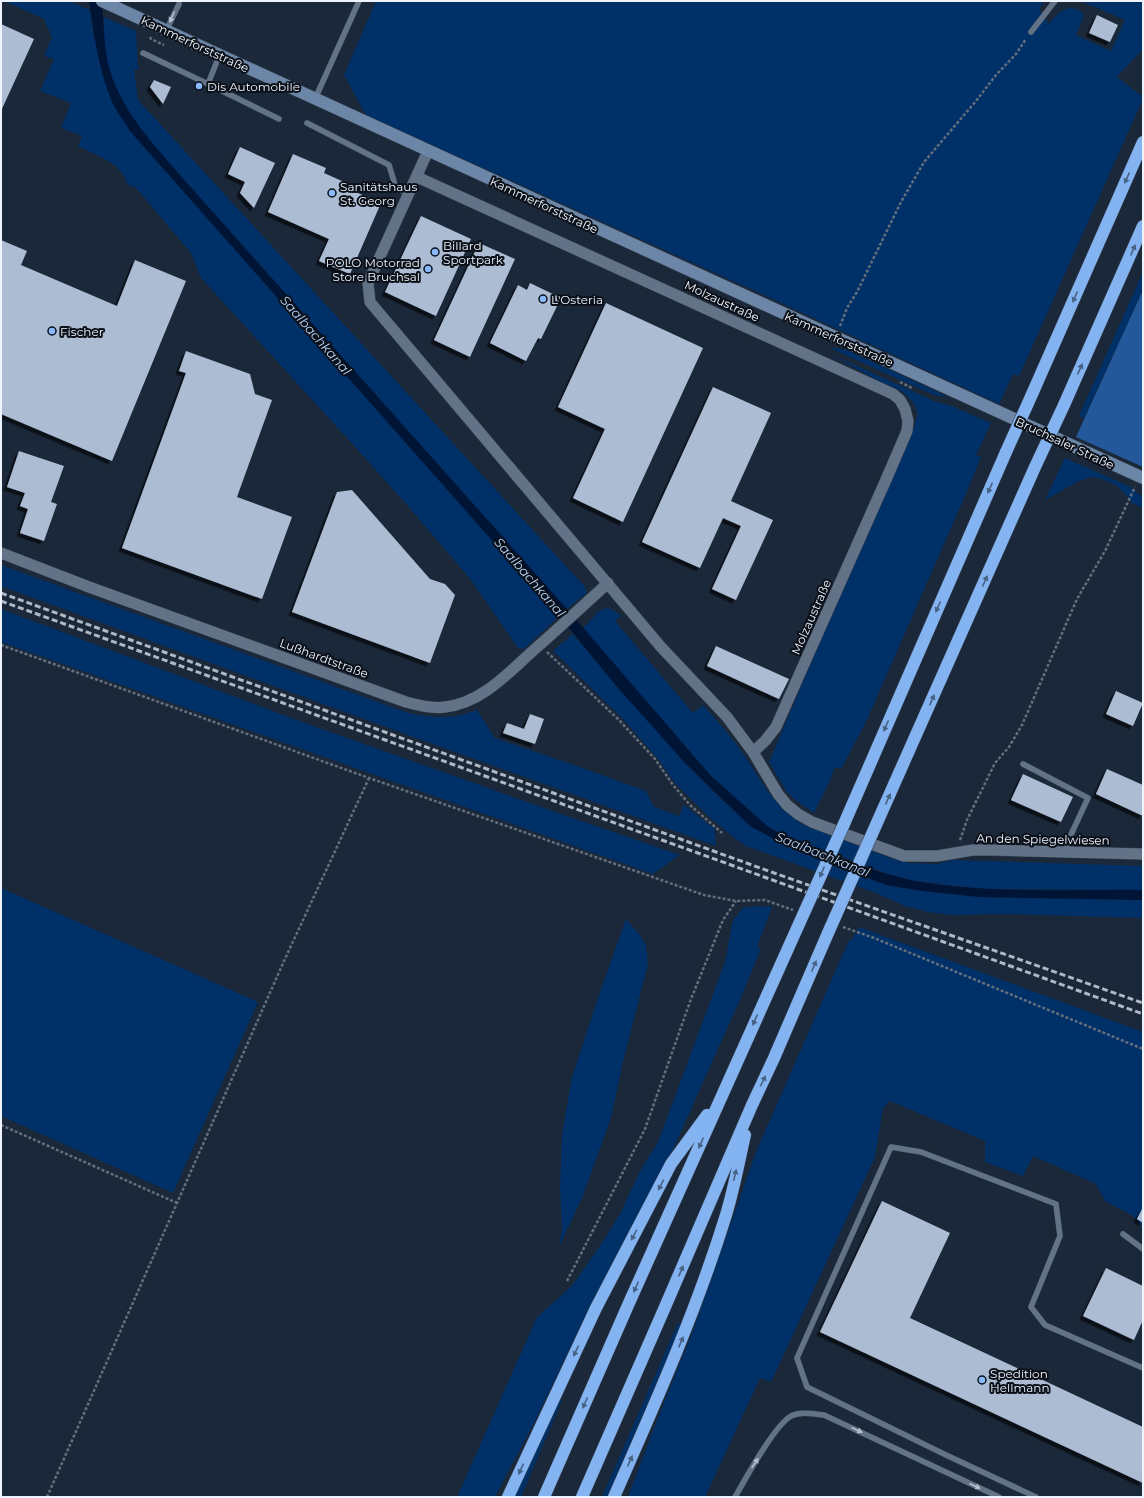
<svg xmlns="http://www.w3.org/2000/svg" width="1144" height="1498" viewBox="0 0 1144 1498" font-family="Montserrat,sans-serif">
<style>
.green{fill:#003068}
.forest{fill:#23589b}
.water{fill:#001436}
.building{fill:#abbcd3;filter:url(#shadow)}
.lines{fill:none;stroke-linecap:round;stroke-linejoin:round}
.lane-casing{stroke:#384251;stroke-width:6}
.street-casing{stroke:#384251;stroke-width:12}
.secondary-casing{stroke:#384251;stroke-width:13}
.highway-casing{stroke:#384251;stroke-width:13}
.path{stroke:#646f7e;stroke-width:2.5;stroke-dasharray:3 2;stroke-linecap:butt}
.lane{stroke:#627287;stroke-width:5.5}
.street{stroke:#627287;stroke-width:11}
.secondary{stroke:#6c86a7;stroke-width:12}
.highway{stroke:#84b3f1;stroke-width:12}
.rail{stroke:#afb8c4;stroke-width:3;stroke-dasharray:6 3;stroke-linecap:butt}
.highway-bridge-casing{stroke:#384251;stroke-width:13;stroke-linecap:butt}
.highway-bridge{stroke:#84b3f1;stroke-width:12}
.oneway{fill:#b5c0ce}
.oneway2{fill:#486284}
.poi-dot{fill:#89bafc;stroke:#0b1018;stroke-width:1.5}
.labels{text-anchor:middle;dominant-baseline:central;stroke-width:4;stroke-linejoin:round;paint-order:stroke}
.street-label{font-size:12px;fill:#edf4fe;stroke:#0b1018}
.poi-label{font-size:12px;fill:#edf4fe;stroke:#0b1018;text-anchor:start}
.water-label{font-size:13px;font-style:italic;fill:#b6d2f8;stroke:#0b1018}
</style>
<defs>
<filter id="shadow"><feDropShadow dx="-3.5" dy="3.5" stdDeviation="0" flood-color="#0009"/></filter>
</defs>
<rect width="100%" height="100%" fill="#1b2839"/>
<path class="green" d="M 4,1 L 69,1 L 90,10 L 94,37 L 130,131 L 559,616 L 524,649 L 518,648 L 471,580 L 407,505 L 348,439 L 201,278 L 191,253 L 136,188 L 127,184 C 123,163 95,155 78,146 L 82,136 L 61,128 L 71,103 L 40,91 L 54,59 L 44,56 L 52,38 L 44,19 Z
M 376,1 L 1045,1 L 1039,9 L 1049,24 C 1058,12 1070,0 1084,15 L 1076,35 L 1111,51 L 1125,20 L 1081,1 L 1143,1 L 1143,49 L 1117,77 L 1143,97 L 1143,99 L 1019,376 L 1013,374 L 999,404 L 766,296 L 366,115 L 344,75 Z
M 104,17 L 136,31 L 138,70 L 134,70 L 138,100 L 585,587 L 587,593 L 567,609 L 186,182 C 141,130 100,92 104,17 Z
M 1143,272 L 1143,290 L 1084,418 L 1079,416 Z
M 833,348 L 847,350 L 950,398 L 934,395 L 832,349 Z
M 830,354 L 934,401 L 954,407 L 991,423 L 976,455 L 981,457 L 965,496 L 866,722 L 841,769 L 835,767 L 829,783 L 814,813 L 797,801 L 787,792 L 769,762 L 819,644 L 912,433 L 918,413 L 914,403 L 903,392 L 875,379 Z
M 1065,458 L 1130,487 L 1143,498 L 1143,508 L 1132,503 L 1127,496 L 1116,485 L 1102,479 L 1091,477 L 1079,481 L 1045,500 Z
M 1,565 L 408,713 C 435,718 450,720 477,710 L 495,738 L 577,766 L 646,791 L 654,807 L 679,816 L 684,805 L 715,829 L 716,846 L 405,734 L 1,586 Z
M 608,608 L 616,612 L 621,616 L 615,621 L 693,713 L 703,705 C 715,719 729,733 739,748 C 763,780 768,802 804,825 L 890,858 L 910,863 L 937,864 L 952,860 L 1143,866 L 1143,890 L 981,889 L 915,881 L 888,874 L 780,834 L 767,826 L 711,776 L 583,628 L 600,610 Z
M 1,609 L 305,723 L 561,814 L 680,855 L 653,874 L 1,642 Z
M 573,634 L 619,689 L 710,788 L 750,826 L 791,848 L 886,885 L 923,891 L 980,897 L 1143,900 L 1143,918 L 1008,914 L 951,915 L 928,912 L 905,906 L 876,893 L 746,846 L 733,837 L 707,815 L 675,783 L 658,759 L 622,718 L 553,651 Z
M 1,888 L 258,1002 L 173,1193 L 1,1116 Z
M 758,906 L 772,907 L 757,947 L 761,948 L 743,993 L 675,1145 L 591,1304 L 535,1421 L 495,1497 L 457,1497 L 537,1317 L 572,1286 L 604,1240 L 621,1212 L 640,1171 L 658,1142 L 725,962 L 733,920 L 743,908 Z
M 626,919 L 640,935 L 646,945 L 648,964 L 622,1066 L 611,1118 L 582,1198 L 559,1247 L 562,1229 L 560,1188 L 562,1135 L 572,1077 L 600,992 Z
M 859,927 L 1143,1032 L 1143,1228 L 1133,1216 L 1105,1201 L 1096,1184 L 1033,1156 L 1023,1176 L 985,1162 L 985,1141 L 890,1101 L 883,1108 L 875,1157 L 771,1382 L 760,1378 L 705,1497 L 628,1497 L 654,1428 L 694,1328 L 756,1152 L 849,940 L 851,941 Z
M 678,1323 L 682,1324 L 607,1497 L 602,1497 Z
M 559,1398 L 562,1400 L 521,1497 L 515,1497 Z"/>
<path class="forest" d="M 1143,290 L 1143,467 L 1076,437 Z"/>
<path class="water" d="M 89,1 L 101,1 C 105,24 103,48 110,71 C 124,115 156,147 186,182 L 567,609 L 711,776 L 767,826 L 780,834 L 794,841 C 833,855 875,873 915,881 C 990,894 1067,889 1143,890 L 1143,900 L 980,897 L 923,891 L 886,885 L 791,848 L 750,826 L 685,763 L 619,689 L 559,616 L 130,131 C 125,122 118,114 113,104 C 99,72 94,36 89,1 Z"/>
<path class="building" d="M 1097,15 L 1118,25 L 1110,42 L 1089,33 Z
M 1,24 L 34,39 L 1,111 Z
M 154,80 L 171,87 L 163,104 L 150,87 Z
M 240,147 L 275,163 L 254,208 L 240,193 L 245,182 L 228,174 Z
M 293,154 L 326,168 L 324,173 L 353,186 L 351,190 L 381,203 L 350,274 L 319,261 L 329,239 L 268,212 Z
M 421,216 L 471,239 L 436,316 L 385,292 Z
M 1,240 L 27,251 L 21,265 L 117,306 L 135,260 L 186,281 L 112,461 L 1,414 Z
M 479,243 L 515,259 L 470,357 L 434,340 Z
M 530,283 L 561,298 L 541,339 L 538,338 L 526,361 L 490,343 L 518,285 L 527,290 Z
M 606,303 L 703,348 L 623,522 L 573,498 L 605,429 L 558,407 Z
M 186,351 L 250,374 L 255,394 L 272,400 L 237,497 L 292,517 L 262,599 L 122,548 L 186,373 L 179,371 Z
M 713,387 L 771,413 L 731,501 L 773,520 L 736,600 L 712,589 L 741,526 L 723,518 L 700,568 L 642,542 Z
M 19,451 L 64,466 L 51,502 L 57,504 L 44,541 L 20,533 L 28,509 L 20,506 L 25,493 L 7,487 Z
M 352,490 L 430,579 L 445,584 L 455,595 L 430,663 L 292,612 L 337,492 Z
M 716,646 L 789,679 L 779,699 L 707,666 Z
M 1116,691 L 1143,703 L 1133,726 L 1106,714 Z
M 530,714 L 544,719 L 535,744 L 503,733 L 507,723 L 524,729 Z
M 1107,769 L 1143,785 L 1143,816 L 1096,794 Z
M 1023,774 L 1073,797 L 1061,822 L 1011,800 Z
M 882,1201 L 950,1233 L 910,1318 L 1143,1427 L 1143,1483 L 820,1332 Z
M 1143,1207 L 1143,1223 L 1137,1219 Z
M 1106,1268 L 1143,1286 L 1143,1320 L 1134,1340 L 1083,1316 Z"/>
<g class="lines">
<g class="lane-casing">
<path id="lane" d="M 166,31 L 179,4
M 1031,32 L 1055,1
M 143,53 L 208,84
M 219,56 L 208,84 L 279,119
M 315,99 L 359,1
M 307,123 L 389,165 L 396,188 L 409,194
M 1023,764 L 1088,798 L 1068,841 L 1066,852
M 1123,1234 L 1143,1249
M 735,1497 C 746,1478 774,1426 791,1416 C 801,1411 813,1414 824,1415 L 999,1497
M 1036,1497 L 946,1455 L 807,1387 L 797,1358 L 891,1147 L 921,1152 L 1056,1204 L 1060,1236 L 1031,1307 L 1045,1325 L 1143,1368"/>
</g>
<g class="street-casing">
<path id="street" d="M 428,151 L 368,283 L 370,302 L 661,647 L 727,717 L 753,752 L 778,794 L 787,805 L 798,814 L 812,822 L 904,856 L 937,856 L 973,850 L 991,850 L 1143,854
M 417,177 L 893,394 L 900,400 L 905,409 L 908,421 L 907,431 L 885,482 L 776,727 L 765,741 L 753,752
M 1,553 L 89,587 L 406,702 C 418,705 432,709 445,707 C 482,703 509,672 535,649 C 560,627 584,605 608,583"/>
</g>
<g class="secondary-casing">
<path id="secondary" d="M 102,1 L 1143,478"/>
</g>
<g class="highway-casing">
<path id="highway" d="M 1033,392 L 1143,142
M 1064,405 L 1143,226
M 844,824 L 1006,452
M 872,834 L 1035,467
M 508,1497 L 596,1308 L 671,1164 L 707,1115
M 544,1497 L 629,1303 L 799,924
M 582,1497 L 665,1307 L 752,1105 L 774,1058 L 828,933
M 614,1497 C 655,1404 696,1312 726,1215 C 734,1189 739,1161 745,1135"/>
</g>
<path class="path" d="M 150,37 L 151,39 L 164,45
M 840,326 L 847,308 L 857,292 L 901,202 L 924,162 L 976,101 L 996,75 L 1016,54 L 1026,39
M 900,382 L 912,388
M 1,645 L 369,778 L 704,895 L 736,901 L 765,900 L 793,910
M 547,652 L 619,720 L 655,759 L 673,785 L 690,805 L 722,833
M 960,840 L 967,820 L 995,763 L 1009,747 L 1022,725 L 1077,599 L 1105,551 L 1135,487
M 843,927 L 874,938 L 1143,1049
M 1,1125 L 177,1203
M 567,1281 L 645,1129 L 691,999 L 723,920 L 736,901
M 47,1497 L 284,961 L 369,778"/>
<use href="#lane" class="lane"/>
<use href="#street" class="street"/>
<use href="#secondary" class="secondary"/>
<use href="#highway" class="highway"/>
<path class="rail" d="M 1,593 L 774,873 L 1143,1003
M 1,601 L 1143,1014"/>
<g class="highway-bridge-casing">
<path id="highway-bridge" d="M 1006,452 L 1033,392
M 1035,467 L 1064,405
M 799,924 L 844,824
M 828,933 L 872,834"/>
</g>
<use href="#highway-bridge" class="highway-bridge"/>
</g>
<defs><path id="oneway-solid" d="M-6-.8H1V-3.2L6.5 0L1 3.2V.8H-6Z"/></defs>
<g class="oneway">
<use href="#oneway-solid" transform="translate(172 17) rotate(114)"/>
<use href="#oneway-solid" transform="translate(857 1430) rotate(25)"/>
<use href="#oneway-solid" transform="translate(755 1463) rotate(-57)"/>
<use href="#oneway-solid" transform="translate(975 1486) rotate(25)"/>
</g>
<g class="oneway2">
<use href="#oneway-solid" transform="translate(1127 178) rotate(114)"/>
<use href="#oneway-solid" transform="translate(1133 250) rotate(-66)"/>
<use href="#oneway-solid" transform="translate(1075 297) rotate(114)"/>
<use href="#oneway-solid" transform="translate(1080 369) rotate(-66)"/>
<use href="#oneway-solid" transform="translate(990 488) rotate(114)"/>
<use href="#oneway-solid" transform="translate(985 581) rotate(-66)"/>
<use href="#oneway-solid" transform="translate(938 607) rotate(114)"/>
<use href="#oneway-solid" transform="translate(932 700) rotate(-66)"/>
<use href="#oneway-solid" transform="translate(886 726) rotate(114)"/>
<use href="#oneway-solid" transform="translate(888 799) rotate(-66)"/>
<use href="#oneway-solid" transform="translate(822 872) rotate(114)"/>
<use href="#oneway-solid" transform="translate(814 966) rotate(-67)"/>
<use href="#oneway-solid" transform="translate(755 1020) rotate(114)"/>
<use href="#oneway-solid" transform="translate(763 1081) rotate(-64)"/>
<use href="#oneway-solid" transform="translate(701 1143) rotate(114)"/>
<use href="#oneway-solid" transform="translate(735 1175) rotate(-77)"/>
<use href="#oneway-solid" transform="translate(661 1185) rotate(118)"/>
<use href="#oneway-solid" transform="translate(634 1235) rotate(118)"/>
<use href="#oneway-solid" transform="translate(681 1271) rotate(-67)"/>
<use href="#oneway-solid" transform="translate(636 1287) rotate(114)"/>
<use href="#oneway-solid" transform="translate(681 1342) rotate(-67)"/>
<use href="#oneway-solid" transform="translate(576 1351) rotate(115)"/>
<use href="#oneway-solid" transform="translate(585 1403) rotate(114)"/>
<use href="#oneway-solid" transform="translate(630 1461) rotate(-66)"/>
<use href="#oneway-solid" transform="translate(521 1469) rotate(115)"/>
</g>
<g class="poi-dot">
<circle cx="199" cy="86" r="4"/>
<circle cx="332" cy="193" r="4"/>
<circle cx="435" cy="252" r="4"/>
<circle cx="428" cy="269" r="4"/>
<circle cx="543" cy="299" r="4"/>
<circle cx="52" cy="331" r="4"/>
<circle cx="982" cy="1380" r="4"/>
</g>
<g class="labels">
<g class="street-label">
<text transform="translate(195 44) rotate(25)">Kammerforststraße</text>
<text transform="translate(544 205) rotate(25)">Kammerforststraße</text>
<text transform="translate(722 301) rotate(25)">Molzaustraße</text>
<text transform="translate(839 339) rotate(24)">Kammerforststraße</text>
<text transform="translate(1065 443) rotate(25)">Bruchsaler Straße</text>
<text transform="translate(811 617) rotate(-66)">Molzaustraße</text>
<text transform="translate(324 658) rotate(20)">Lußhardtstraße</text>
<text transform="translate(1043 839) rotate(1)">An den Spiegelwiesen</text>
</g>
<g class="poi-label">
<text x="207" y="86">Dis Automobile</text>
<text x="340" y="186">Sanitätshaus<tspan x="340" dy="14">St. Georg</tspan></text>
<text x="443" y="245">Billard<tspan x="443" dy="14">Sportpark</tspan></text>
<text x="420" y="262" text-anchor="end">POLO Motorrad<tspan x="420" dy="14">Store Bruchsal</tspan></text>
<text x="551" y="299">L'Osteria</text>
<text x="60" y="331">Fischer</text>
<text x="990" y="1373">Spedition<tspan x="990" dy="14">Hellmann</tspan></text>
</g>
<g class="water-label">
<text transform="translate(316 335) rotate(49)">Saalbachkanal</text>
<text transform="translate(530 577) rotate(49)">Saalbachkanal</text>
<text transform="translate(823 854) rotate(22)">Saalbachkanal</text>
</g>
</g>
<rect width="1144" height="1498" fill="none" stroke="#edf4fe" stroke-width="4"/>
</svg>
